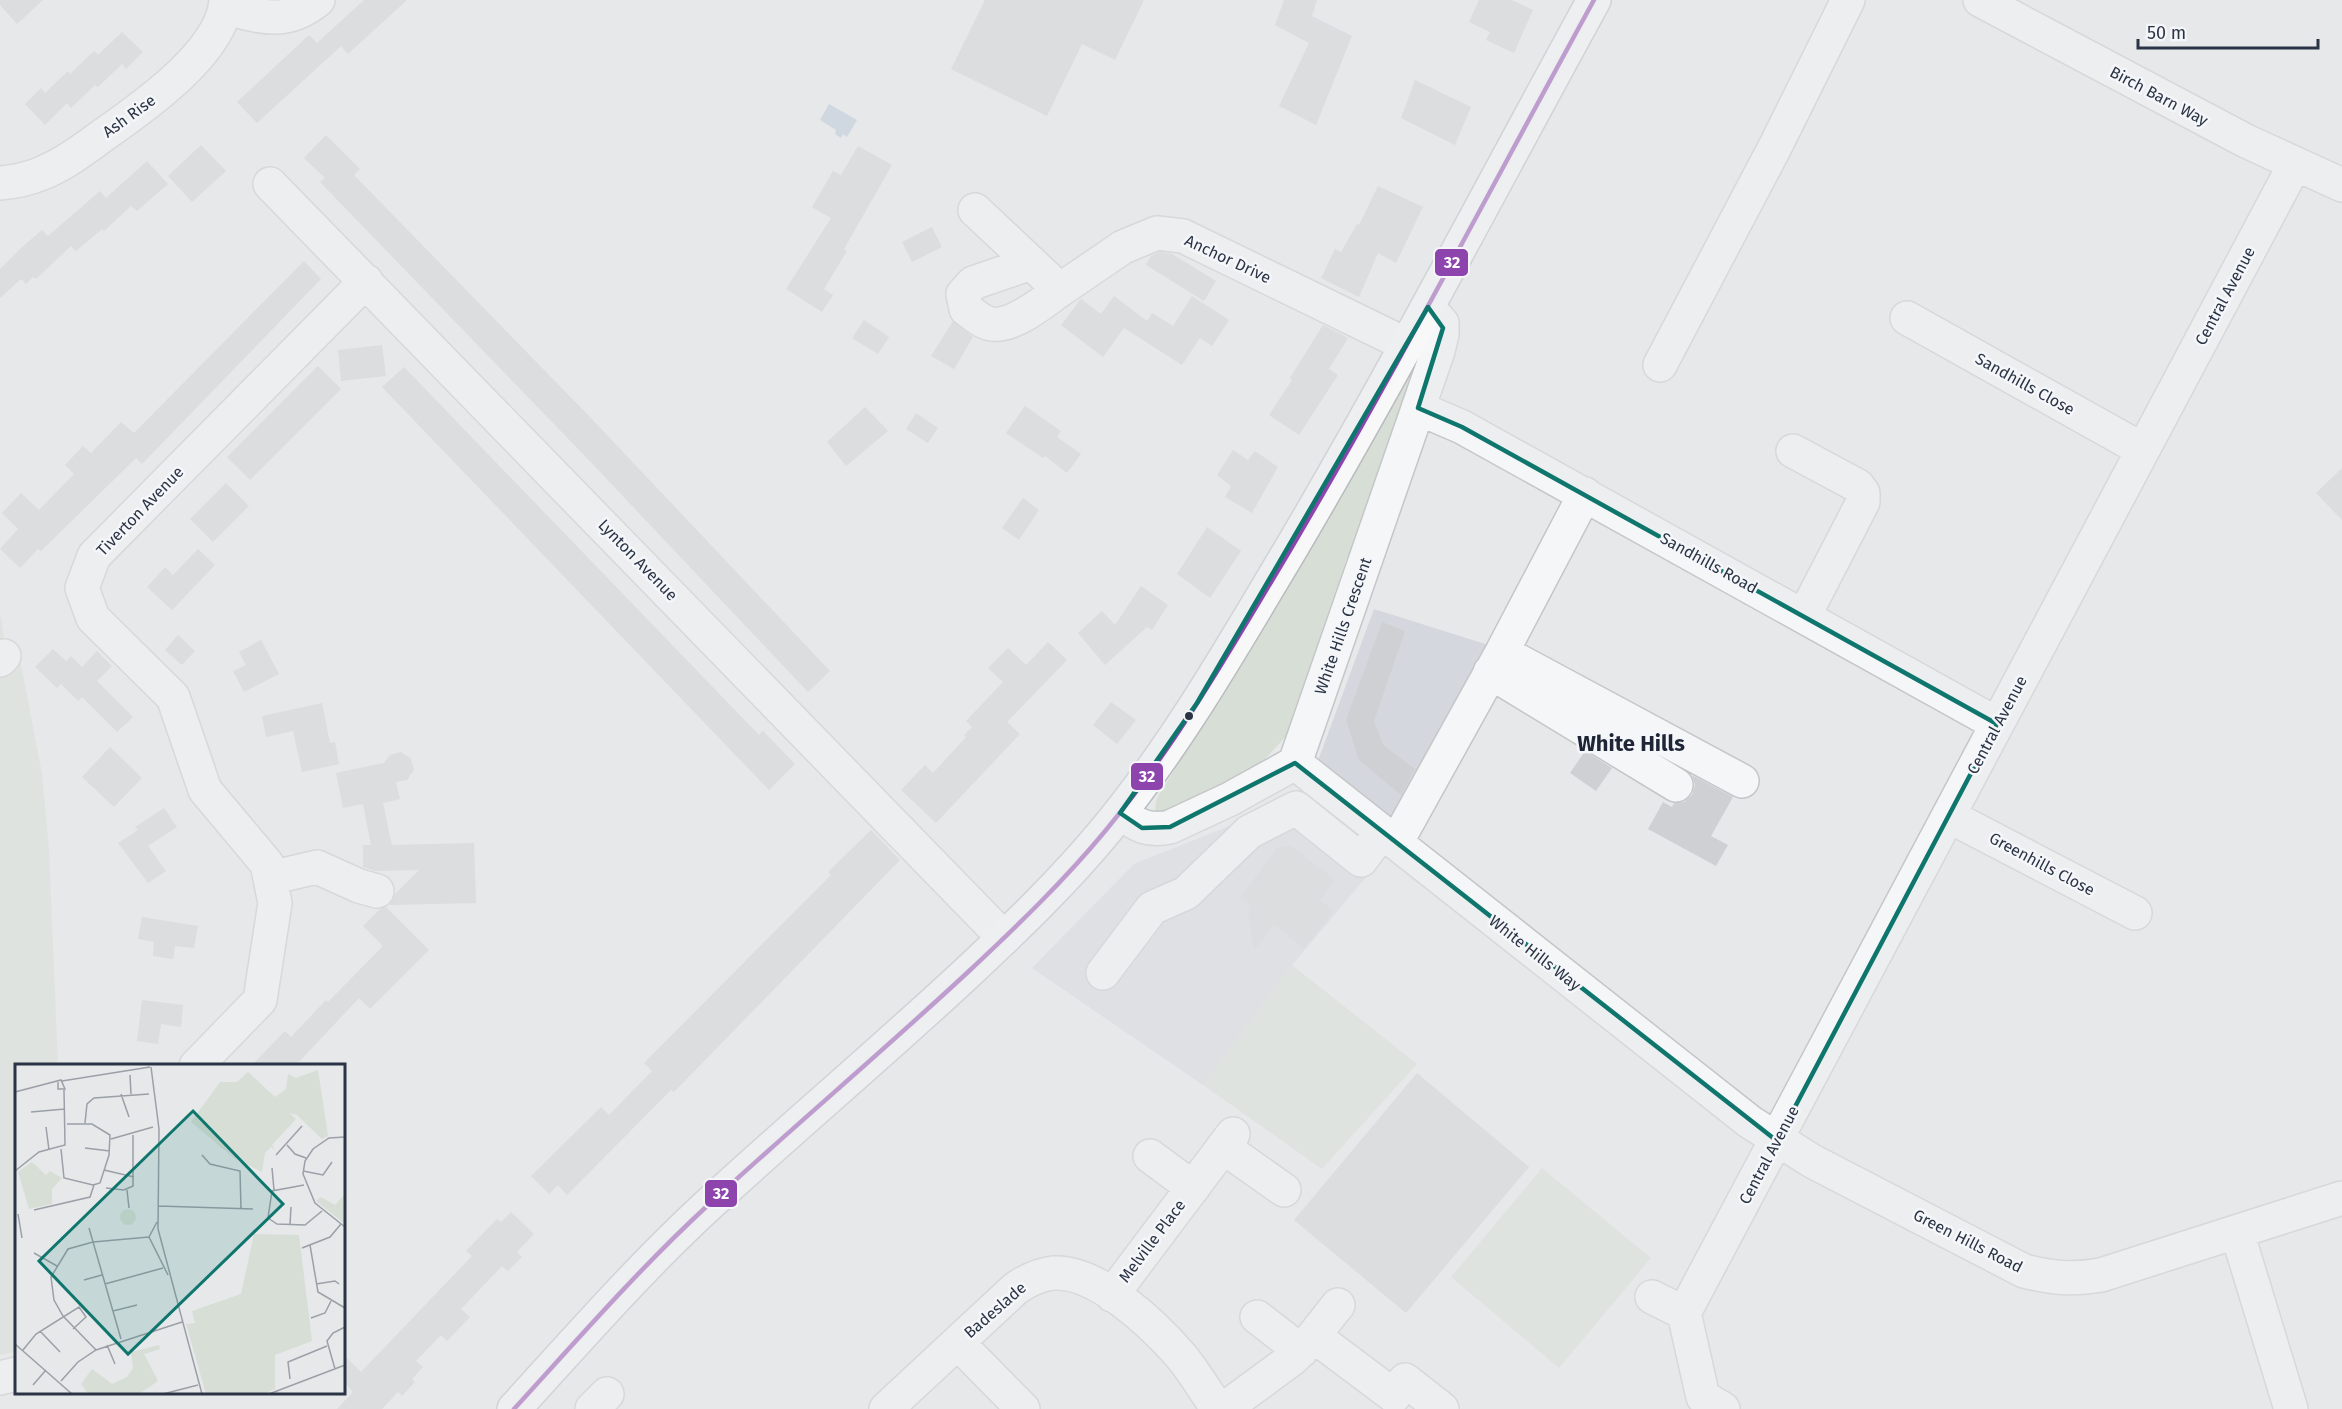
<svg xmlns="http://www.w3.org/2000/svg" width="2342" height="1409" viewBox="0 0 2342 1409" font-family="'Fira Sans',sans-serif">
<style>
.built{fill:#d4d7dd}
.green{fill:#d6ded6}
.water{fill:#b4c4d5}
.building{fill:#ced0d3}
.lines{fill:none;stroke-linecap:round;stroke-linejoin:round}
.minor-casing{stroke:#c4c6c8;stroke-width:36}
.highway-casing{stroke:#b8bbbf;stroke-width:36}
.minor{stroke:#f5f6f7;stroke-width:33}
.highway{stroke:#f8f8f8;stroke-width:33}
.bus-1-casing{stroke:#f4f6f9;stroke-width:9}
.bus-1{stroke:#8e44ad;stroke-width:4.5}
.marked{fill:none;stroke:#0f766e;stroke-width:4.5;stroke-linejoin:round}
.bus-dot{fill:#2b3445;stroke:#f4f6f9;stroke-width:2}
.labels{text-anchor:middle;dominant-baseline:central;stroke-width:5;stroke-linejoin:round;paint-order:stroke}
.street-label{font-size:16px;fill:#2b3445;stroke:#f4f6f9}
.district-label{font-size:22px;font-weight:bold;fill:#1d2536;stroke:#f4f6f9}
.inset-road{fill:none;stroke:#9ba0a8;stroke-width:1.5}
.view{fill:#0f766e;fill-opacity:0.15;stroke:#0f766e;stroke-width:3}
.inset-edge{fill:none;stroke:#2b3445;stroke-width:3}
.line-badge{stroke:#f4f6f9;stroke-width:2}
.badge-label{font-size:16px;text-anchor:middle;font-weight:bold;fill:#fff}
</style>
<rect width="100%" height="100%" fill="#e6e8ea"/>
<path class="built" d="M 1374,609 L 1498,648 L 1383,857 L 1292,965 L 1203,1085 L 1032,968 L 1134,864 L 1305,796 Z"/>
<path class="green" d="M 1420,354 L 1358,550 L 1347,558 L 1290,723 L 1293,729 L 1264,760 L 1251,769 L 1169,813 L 1155,812 L 1156,801 L 1160,793 L 1296,573 Z
M 0,613 L 5,644 L 20,659 L 42,774 L 49,849 L 58,1065 L 16,1066 L 16,1352 L 0,1355 Z
M 1292,965 L 1417,1064 L 1322,1169 L 1203,1085 Z
M 1542,1168 L 1651,1258 L 1559,1368 L 1451,1277 Z"/>
<path class="water" d="M 829,104 L 857,120 L 847,137 L 843,134 L 841,138 L 835,134 L 836,130 L 820,120 Z"/>
<path class="building" d="M 0,0 L 43,0 L 17,24 L 0,5 Z
M 364,0 L 407,0 L 348,54 L 341,46 L 257,123 L 237,102 L 309,35 L 317,43 Z
M 985,0 L 1144,0 L 1115,60 L 1082,44 L 1047,116 L 951,69 Z
M 1284,0 L 1317,0 L 1312,16 L 1352,36 L 1316,125 L 1279,106 L 1309,43 L 1275,25 Z
M 1479,0 L 1512,0 L 1533,10 L 1514,53 L 1486,40 L 1490,32 L 1469,22 Z
M 122,32 L 143,52 L 126,69 L 122,64 L 98,87 L 95,85 L 71,108 L 67,103 L 45,125 L 25,104 L 41,88 L 45,93 L 68,71 L 70,74 L 94,51 L 98,55 Z
M 1415,80 L 1471,107 L 1455,145 L 1401,118 Z
M 326,135 L 360,169 L 354,175 L 589,416 L 830,671 L 808,692 L 584,455 L 320,182 L 325,178 L 304,158 Z
M 201,145 L 226,171 L 192,202 L 168,176 Z
M 858,146 L 892,165 L 844,249 L 847,251 L 824,289 L 833,295 L 822,312 L 786,289 L 831,218 L 812,207 L 833,171 L 841,175 Z
M 147,161 L 168,184 L 137,211 L 131,206 L 104,231 L 102,229 L 76,251 L 71,246 L 36,279 L 33,277 L 26,284 L 21,279 L 0,298 L 0,269 L 21,248 L 42,230 L 48,236 L 100,191 L 106,198 Z
M 1378,186 L 1423,207 L 1396,263 L 1378,253 L 1359,297 L 1321,278 L 1335,249 L 1341,252 L 1357,224 L 1359,225 Z
M 932,227 L 942,247 L 912,262 L 902,242 Z
M 1160,252 L 1172,254 L 1216,281 L 1204,301 L 1146,265 L 1151,256 Z
M 304,261 L 321,279 L 142,464 L 136,458 L 41,551 L 38,549 L 20,568 L 0,549 L 18,529 L 2,513 L 21,493 L 39,510 L 74,474 L 65,465 L 83,446 L 91,453 L 121,422 L 134,433 Z
M 1114,296 L 1147,321 L 1152,313 L 1173,326 L 1192,296 L 1229,320 L 1212,346 L 1200,338 L 1182,365 L 1124,328 L 1103,357 L 1061,325 L 1081,299 L 1101,314 Z
M 864,320 L 889,337 L 878,354 L 852,338 Z
M 953,321 L 973,337 L 954,369 L 931,356 Z
M 1323,325 L 1348,338 L 1329,369 L 1338,375 L 1299,435 L 1269,415 L 1292,380 L 1290,378 Z
M 382,345 L 386,376 L 341,381 L 338,350 Z
M 318,366 L 341,389 L 250,480 L 227,457 Z
M 404,367 L 704,678 L 759,735 L 763,731 L 795,764 L 769,790 L 382,387 Z
M 1025,406 L 1061,431 L 1057,437 L 1081,454 L 1067,473 L 1045,456 L 1043,458 L 1006,433 Z
M 865,407 L 888,431 L 846,466 L 827,442 Z
M 916,413 L 938,428 L 928,443 L 906,429 Z
M 1233,450 L 1248,460 L 1255,451 L 1278,467 L 1252,513 L 1225,497 L 1231,486 L 1217,475 Z
M 2342,468 L 2342,520 L 2316,493 Z
M 226,483 L 249,506 L 213,542 L 190,519 Z
M 1023,498 L 1039,510 L 1019,540 L 1002,528 Z
M 1207,527 L 1241,551 L 1210,598 L 1177,574 Z
M 198,549 L 215,565 L 172,610 L 147,587 L 165,567 L 173,575 Z
M 1141,586 L 1168,605 L 1152,630 L 1147,627 L 1105,665 L 1078,633 L 1102,611 L 1115,625 Z
M 1382,622 L 1405,631 L 1374,721 L 1383,745 L 1415,769 L 1401,795 L 1359,760 L 1346,720 Z
M 178,635 L 195,651 L 182,665 L 165,650 Z
M 261,640 L 279,674 L 244,692 L 233,671 L 246,665 L 239,652 Z
M 1048,642 L 1067,660 L 1007,722 L 1020,734 L 936,823 L 901,790 L 925,765 L 933,773 L 966,737 L 964,735 L 972,727 L 966,721 L 1003,682 L 988,668 L 1008,648 L 1026,665 Z
M 53,649 L 66,661 L 71,656 L 82,667 L 97,651 L 112,666 L 97,681 L 133,717 L 117,732 L 82,697 L 78,701 L 61,684 L 57,688 L 35,667 Z
M 1111,702 L 1136,720 L 1117,744 L 1093,725 Z
M 322,703 L 330,743 L 335,742 L 339,764 L 302,772 L 293,731 L 266,737 L 262,716 Z
M 110,747 L 142,778 L 114,807 L 82,777 Z
M 1585,751 L 1612,768 L 1596,791 L 1570,773 Z
M 401,752 L 411,759 L 414,770 L 407,780 L 396,782 L 400,799 L 383,803 L 392,845 L 474,843 L 476,903 L 389,905 L 395,894 L 419,870 L 375,871 L 363,867 L 363,845 L 371,845 L 363,804 L 343,808 L 336,773 L 384,763 L 390,755 Z
M 1692,775 L 1733,797 L 1711,836 L 1728,845 L 1716,866 L 1648,829 L 1663,802 L 1672,807 L 1674,803 L 1684,802 L 1692,795 L 1695,785 Z
M 164,808 L 177,827 L 148,846 L 166,871 L 148,883 L 118,843 L 138,830 L 135,827 Z
M 871,830 L 900,860 L 674,1092 L 671,1090 L 567,1195 L 558,1185 L 549,1194 L 531,1176 L 601,1107 L 609,1115 L 652,1071 L 644,1063 L 831,875 L 828,872 Z
M 1291,846 L 1335,880 L 1320,900 L 1334,911 L 1304,948 L 1274,925 L 1254,950 L 1248,911 L 1251,906 L 1240,898 L 1277,848 Z
M 386,907 L 429,950 L 370,1009 L 359,998 L 296,1065 L 252,1065 L 285,1031 L 291,1037 L 326,1000 L 328,1002 L 383,946 L 363,926 L 380,909 Z
M 142,917 L 198,926 L 194,948 L 175,946 L 173,959 L 153,956 L 154,942 L 138,939 Z
M 142,1000 L 183,1005 L 181,1027 L 161,1024 L 158,1044 L 137,1041 Z
M 1417,1073 L 1529,1167 L 1406,1313 L 1294,1220 Z
M 511,1212 L 534,1234 L 517,1252 L 522,1257 L 508,1271 L 502,1266 L 461,1309 L 470,1317 L 447,1341 L 441,1335 L 416,1361 L 423,1367 L 412,1379 L 415,1382 L 402,1396 L 398,1392 L 382,1409 L 337,1409 L 353,1392 L 344,1382 L 344,1355 L 361,1372 L 472,1256 L 466,1251 L 497,1219 L 501,1222 Z"/>
<g class="lines">
<g class="minor-casing">
<path id="minor" d="M 1980,0 L 2246,141 L 2342,185
M 226,8 C 262,17 286,26 318,0
M 0,183 C 13,182 28,179 40,174 C 63,165 83,150 102,136 C 142,108 223,52 226,0
M 270,184 L 1004,938
M 975,210 L 1060,290 L 1123,247 L 1157,233 L 1183,236 L 1407,345
M 1031,263 L 973,283 L 963,294 L 966,309 C 972,313 978,319 985,322 C 1007,333 1043,302 1060,290
M 1907,318 L 2143,450
M 1660,365 L 1775,147 L 1848,0
M 1418,408 L 1462,427 L 1997,724
M 1793,451 L 1858,486 L 1863,493 L 1863,502 L 1804,616
M 1502,652 L 1742,781
M 0,660 L 4,656
M 1490,672 L 1676,785
M 1295,763 L 1750,1122 L 1812,1161 L 2024,1271 C 2053,1278 2072,1280 2101,1275 L 2342,1198
M 1120,813 C 1137,825 1148,832 1170,827 L 1230,799 L 1295,763 L 1438,351 L 1442,334 L 1442,323 L 1428,307
M 1949,816 L 2135,913
M 1396,843 L 1502,652 L 1585,494
M 270,878 L 317,867 L 359,886 L 377,891
M 1103,973 L 1152,908 L 1186,893 L 1249,832 L 1296,808 L 1361,860 L 1382,832
M 196,1066 L 260,1000 L 275,903 L 267,864 L 205,790 L 173,697 L 93,618 L 82,588 L 94,556 L 366,281
M 1223,1147 L 1284,1190
M 1150,1156 L 1193,1188
M 2237,1232 L 2291,1409
M 1112,1295 L 1233,1134
M 1652,1297 L 1684,1313 L 2295,164
M 1684,1313 L 1703,1397 L 1723,1409
M 1257,1317 L 1301,1351
M 1314,1336 L 1394,1396 L 1405,1380 L 1442,1409
M 958,1343 L 1023,1409
M 0,1378 L 16,1374
M 592,1409 L 607,1394
M 886,1409 L 1015,1289 C 1026,1281 1038,1275 1053,1273 C 1097,1270 1154,1325 1181,1356 C 1195,1373 1205,1391 1218,1409
M 1224,1409 L 1292,1359 L 1307,1344 L 1338,1305"/>
</g>
<g class="highway-casing">
<path id="highway" d="M 514,1409 C 577,1340 638,1270 706,1207 C 793,1127 882,1052 968,972 C 1016,927 1064,881 1106,830 C 1177,744 1232,647 1289,552 C 1396,371 1493,184 1594,0"/>
</g>
<use href="#minor" class="minor"/>
<use href="#highway" class="highway"/>
<g class="bus-1-casing">
<path id="bus-1" d="M 514,1409 C 577,1340 638,1270 706,1207 C 793,1127 882,1052 968,972 C 1016,927 1064,881 1106,830 C 1177,744 1232,647 1289,552 C 1396,371 1493,184 1594,0"/>
</g>
<use href="#bus-1" class="bus-1"/>
</g>
<path d="M0 0H2342V1409H0ZM 1428,307 L 1443,328 L 1418,408 L 1462,427 L 1997,724 L 1777,1141 L 1295,763 L 1170,827 L 1142,828 L 1120,813 L 1197,703 Z" fill="#e6e8ea" fill-opacity=".55" fill-rule="evenodd"/>
<path class="marked" d="M 1428,307 L 1443,328 L 1418,408 L 1462,427 L 1997,724 L 1777,1141 L 1295,763 L 1170,827 L 1142,828 L 1120,813 L 1197,703 Z"/>
<circle class="bus-dot" cx="1189" cy="716" r="5"/>
<g class="labels">
<g class="street-label">
<text transform="translate(2159 96) rotate(28)">Birch Barn Way</text>
<text transform="translate(129 116) rotate(-36)">Ash Rise</text>
<text transform="translate(1228 259) rotate(25)">Anchor Drive</text>
<text transform="translate(2225 296) rotate(-62)">Central Avenue</text>
<text transform="translate(2025 384) rotate(29)">Sandhills Close</text>
<text transform="translate(140 511) rotate(-46)">Tiverton Avenue</text>
<text transform="translate(638 560) rotate(46)">Lynton Avenue</text>
<text transform="translate(1709 563) rotate(29)">Sandhills Road</text>
<text transform="translate(1343 626) rotate(-71)">White Hills Crescent</text>
<text transform="translate(1997 725) rotate(-62)">Central Avenue</text>
<text transform="translate(2042 864) rotate(28)">Greenhills Close</text>
<text transform="translate(1535 953) rotate(38)">White Hills Way</text>
<text transform="translate(1769 1155) rotate(-62)">Central Avenue</text>
<text transform="translate(1152 1241) rotate(-53)">Melville Place</text>
<text transform="translate(1968 1241) rotate(27)">Green Hills Road</text>
<text transform="translate(995 1310) rotate(-41)">Badeslade</text>
</g>
<g class="district-label">
<text x="1631" y="743">White Hills</text>
</g>
</g>
<g transform="translate(15 1064)">
<rect width="330" height="330" fill="#e6e8ea"/>
<path d="M 303,6 L 313,72 L 307,75 L 282,51 L 274,49 L 281,55 L 257,81 L 260,86 L 256,83 L 250,89 L 247,108 L 219,94 L 176,58 L 205,18 L 222,18 L 233,8 L 260,33 L 271,25 L 273,10 L 281,14 ZM 17,98 L 31,111 L 35,107 L 47,114 L 37,125 L 37,140 L 14,145 L 3,108 ZM 330,130 L 330,160 L 301,137 L 306,133 L 320,141 ZM105 153a8 8 0 1 1 16 0a8 8 0 1 1-16 0ZM 239,170 L 284,171 L 297,277 L 260,291 L 260,325 L 248,330 L 191,330 L 171,260 L 180,259 L 177,247 L 226,230 ZM 144,281 L 145,285 L 129,290 L 143,317 L 124,330 L 73,330 L 66,320 L 77,305 L 97,320 L 112,313 L 118,304 L 116,288 Z" fill="#d6ded6"/>
<path class="inset-road" d="M 136,3 L 144,65 L 143,165 L 187,330M 115,11 L 116,30M 47,17 L 135,3M 0,28 L 46,16 L 50,25 L 43,25 L 43,18M 106,30 L 114,53M 16,48 L 50,45M 70,59 L 72,40 L 79,34 L 134,30M 31,63 L 34,86M 330,73 L 314,74 L 298,85 L 290,97 L 288,110 L 300,139 L 330,163M 96,75 L 138,63M 272,81 L 280,90 L 291,94M 70,84 L 95,87M 46,85 L 49,114 L 78,121 L 85,119 L 94,91 L 95,71 L 77,60 L 52,60M 187,91 L 195,100 L 225,107 L 226,145M 261,91 L 287,62M 257,104 L 259,126M 89,106 L 119,113M 0,107 L 24,88 L 50,81 L 49,26M 288,107 L 308,111 L 317,98M 289,121 L 257,127 L 253,154 L 262,160 L 290,161 L 307,147M 91,124 L 109,126 L 118,122 L 118,71M 112,126 L 114,144M 143,142 L 238,145M 19,146 L 75,133 L 79,121M 3,150 L 7,174M 142,158 L 134,173 L 153,211M 275,161 L 276,143M 74,164 L 106,275M 295,181 L 303,228 L 330,244M 287,184 L 315,173 L 326,160M 19,189 L 42,202M 69,216 L 87,211M 90,220 L 148,204M 301,220 L 320,217 L 324,220M 98,247 L 122,241M 296,254 L 310,249 L 316,237M 25,267 L 45,288M 0,280 L 57,330M 92,281 L 100,300M 8,286 L 21,270 L 64,243 L 71,253 L 58,265M 81,286 L 48,252 L 39,236 L 36,213 L 53,185 L 78,178 L 134,173M 320,305 L 312,277 L 318,269 L 330,263M 275,315 L 273,298 L 312,282M 46,317 L 63,298 L 81,286 L 167,258M 18,321 L 31,306M 148,330 L 183,321M 254,330 L 330,301"/>
<path class="view" d="M 178,47 L 268,140 L 113,290 L 24,197 Z"/>
<rect width="330" height="330" class="inset-edge"/>
</g>
<g class="line-badge">
<rect x="1434" y="248" width="35" height="29" rx="6" fill="#8e44ad"/>
<rect x="1130" y="762" width="34" height="29" rx="6" fill="#8e44ad"/>
<rect x="704" y="1179" width="34" height="29" rx="6" fill="#8e44ad"/>
</g>
<g class="badge-label">
<text x="1452" y="268">32</text>
<text x="1147" y="782">32</text>
<text x="721" y="1199">32</text>
</g>
<path d="M2138 39v9h180v-9" fill="none" stroke="#2b3445" stroke-width="3"/>
<text x="2147" y="39" font-size="18" fill="#2b3445" stroke="#f4f6f9" stroke-width="4.5" paint-order="stroke">50 m</text>
</svg>
